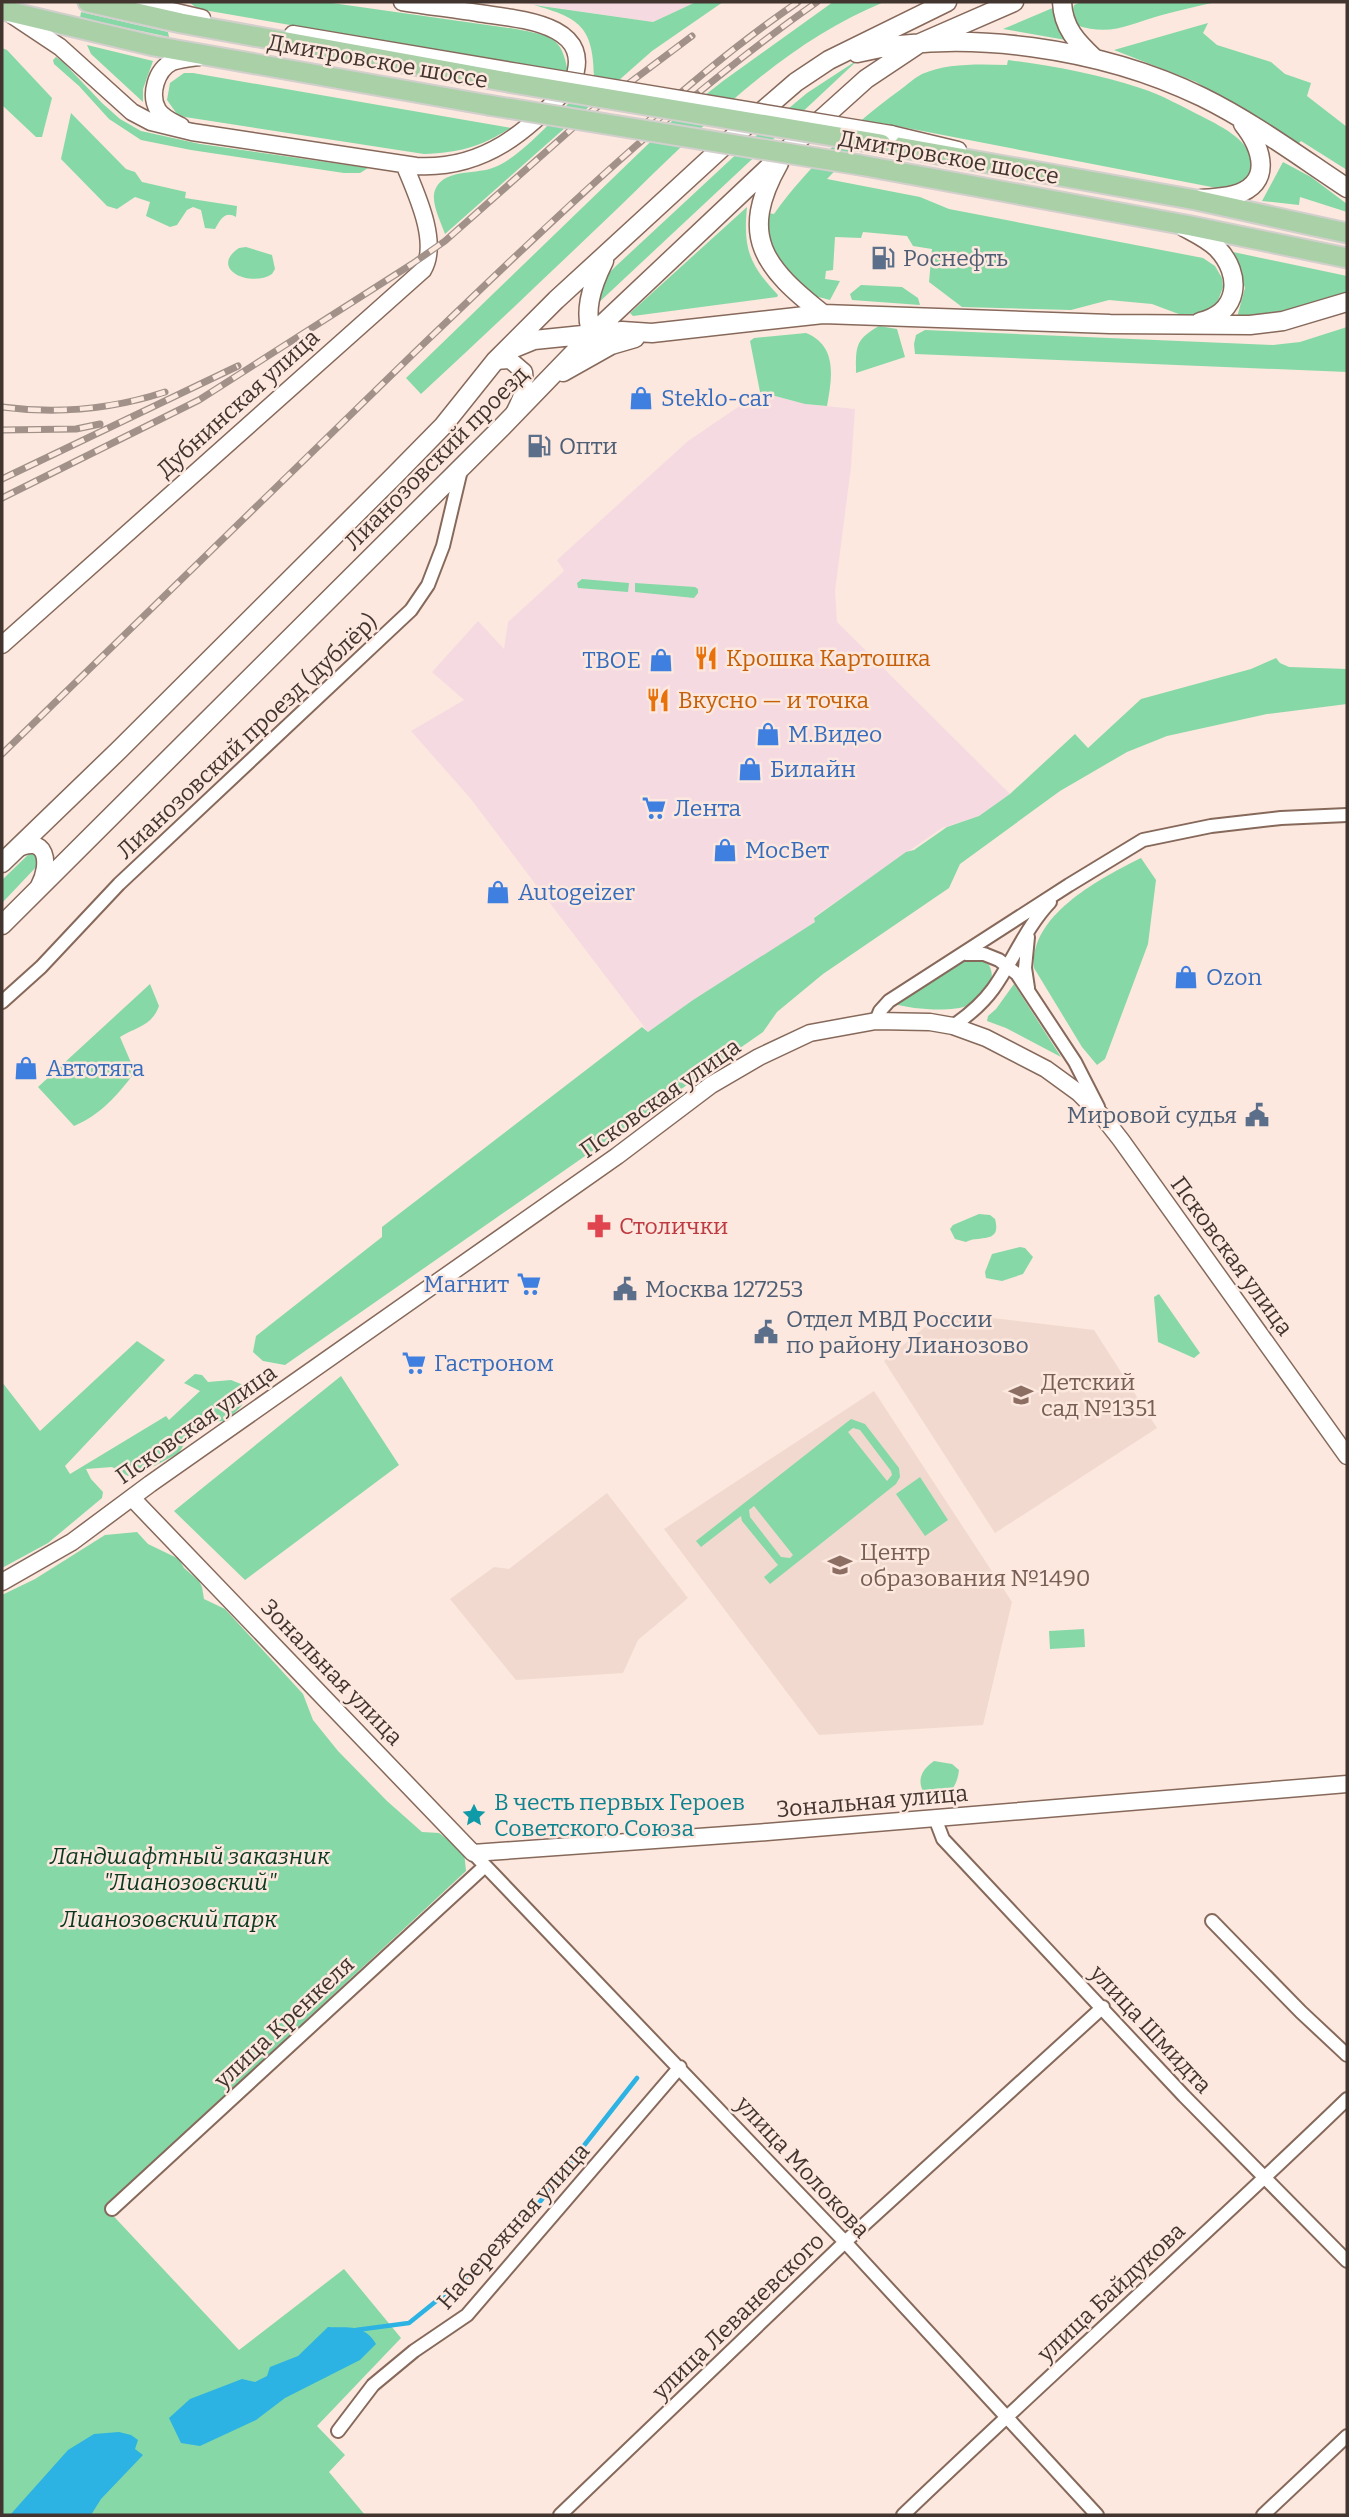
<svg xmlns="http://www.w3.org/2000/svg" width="1349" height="2517" viewBox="0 0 1349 2517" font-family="Bitter,serif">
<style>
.commercial{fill:#f5dbe1}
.education{fill:#f1d9d0}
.green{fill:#86d8a7;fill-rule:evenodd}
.water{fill:#2cb3e3}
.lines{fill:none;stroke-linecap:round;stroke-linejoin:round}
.stream{stroke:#2cb3e3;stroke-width:4.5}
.minor-casing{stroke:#86695b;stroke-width:16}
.tertiary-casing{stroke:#86695b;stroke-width:19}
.secondary-casing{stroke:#86695b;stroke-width:21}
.primary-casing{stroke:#d2cfcd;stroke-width:23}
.minor{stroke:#fff;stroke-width:12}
.tertiary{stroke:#fff;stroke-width:16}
.secondary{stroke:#fff;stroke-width:18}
.primary{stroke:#a9d0a6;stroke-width:19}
.rail-casing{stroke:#a19189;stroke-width:7}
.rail{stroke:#fce8de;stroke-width:4.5;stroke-dasharray:13;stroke-linecap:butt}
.tertiary-bridge-casing{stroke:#86695b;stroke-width:19;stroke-linecap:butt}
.primary-bridge-casing{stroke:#d2cfcd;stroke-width:23;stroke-linecap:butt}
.tertiary-bridge{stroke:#fff;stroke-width:16}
.primary-bridge{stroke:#a9d0a6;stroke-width:19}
.labels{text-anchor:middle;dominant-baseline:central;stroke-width:5;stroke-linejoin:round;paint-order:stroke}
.street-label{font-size:23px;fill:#42352f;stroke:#fce8de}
.service-label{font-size:23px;fill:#4e5e75;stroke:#fce8de;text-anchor:start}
.shop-label{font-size:23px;fill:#366cbe;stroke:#fce8de;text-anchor:start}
.food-label{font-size:23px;fill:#c56008;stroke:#fce8de;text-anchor:start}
.health-label{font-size:23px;fill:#be3a42;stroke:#fce8de;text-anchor:start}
.education-label{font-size:23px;fill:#785e54;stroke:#fce8de;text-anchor:start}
.culture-label{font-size:23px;fill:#0d838f;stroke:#fce8de;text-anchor:start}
.park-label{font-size:23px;font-style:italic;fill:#0b3821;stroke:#fce8de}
</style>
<rect width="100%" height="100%" fill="#fce8de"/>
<path class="commercial" d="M 515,2 L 696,2 L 653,22 Z
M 760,392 L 805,404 L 855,409 L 851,467 L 835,591 L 837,622 L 1010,794 L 979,816 L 942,828 L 814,917 L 816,922 L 693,1000 L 648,1032 L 470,798 L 411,731 L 464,700 L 432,672 L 478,621 L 504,649 L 508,622 L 564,571 L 557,560 L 688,441 Z"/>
<path class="education" d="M 943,1312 L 1094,1330 L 1157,1428 L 995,1533 L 884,1361 Z
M 874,1391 L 1012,1602 L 983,1725 L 819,1735 L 664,1529 Z
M 607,1493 L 688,1598 L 638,1640 L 623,1673 L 516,1680 L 450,1599 L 494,1567 L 509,1569 Z"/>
<path class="green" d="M 189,2 L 325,2 L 516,29 C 550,36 562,35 568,73 L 198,9 Z
M 696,2 L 723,2 L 652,51 L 445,234 C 441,222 429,200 436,188 C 446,168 478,175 495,167 C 527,154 568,102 594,76 C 593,26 579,18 534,5 L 653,22 Z
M 833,2 L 884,2 C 779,45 698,131 617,209 C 552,271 487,333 421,394 L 406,378 L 672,121 L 723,81 Z
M 1081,2 L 1216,2 C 1198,6 1180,10 1162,15 C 1129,24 1111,37 1076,25 L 1072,12 L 1074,5 Z
M 1055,7 L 1056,21 L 1066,40 L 1003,29 Z
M 81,12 L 168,32 L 169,37 L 80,18 Z
M 1208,23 L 1203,33 L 1217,45 L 1271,62 L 1285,74 L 1311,83 L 1307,96 L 1347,127 L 1347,170 L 1301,141 L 1296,146 L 1196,82 L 1114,50 Z
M 87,45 L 153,61 L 143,89 L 143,102 L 91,54 Z
M 2,48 L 7,50 L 52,98 L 42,137 L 36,137 L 2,105 Z
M 56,57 L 63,62 L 102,103 L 120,119 L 141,131 L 200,144 L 368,168 L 360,173 L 344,173 L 191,150 L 141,140 L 109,119 L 79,86 L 54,64 L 53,60 Z
M 859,59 L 595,306 L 606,276 L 616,266 L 757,135 L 807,93 Z
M 1008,60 C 1052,66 1098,74 1140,88 C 1162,95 1183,107 1203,117 C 1232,132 1269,151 1241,186 L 1222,189 L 881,123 L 827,179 L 920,197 L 949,209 L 1203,258 L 1215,266 L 1222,278 L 1223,287 L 1216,306 L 1198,317 L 1184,316 L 1152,304 L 1109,300 L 1071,310 L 962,307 L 929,282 L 932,249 L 913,246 L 907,236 L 863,232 L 861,238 L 835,237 L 833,270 L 826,271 L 825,279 L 840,281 L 830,300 L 811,295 L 771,254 L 766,231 L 768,213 L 774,214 C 806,169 855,122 900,90 C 907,85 914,78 922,74 C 947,63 979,64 1007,65 Z
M 184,73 L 193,73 L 511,128 C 480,147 459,153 424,154 L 185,117 L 177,114 L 167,100 L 170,83 Z
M 71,113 L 126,169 L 135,172 L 142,182 L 186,192 L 185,198 L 237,206 L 236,217 C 225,210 220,220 215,229 L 205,228 L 201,210 L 193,207 L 187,210 L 177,225 L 170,227 L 146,216 L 150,202 L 135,197 L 117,209 L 107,206 L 61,159 Z
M 1283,162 L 1311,177 L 1347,204 L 1347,212 L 1300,197 L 1299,205 L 1262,201 Z
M 747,207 C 743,248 749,265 778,295 L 777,297 L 633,316 L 630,313 Z
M 246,247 L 272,255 L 275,269 L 272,274 C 251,288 208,269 239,248 Z
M 1233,252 L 1347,276 L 1347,292 L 1267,317 L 1236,321 L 1245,288 Z
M 861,285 L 902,287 L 918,298 L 920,305 L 852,300 L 850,294 Z
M 879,326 L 897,329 L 905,357 L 856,373 C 856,346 855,340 879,326 Z
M 1347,327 L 1347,372 L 915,354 L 914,344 L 916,335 L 925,330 L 1273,345 L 1300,342 Z
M 806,333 C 838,346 832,378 827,406 L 805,404 L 760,392 L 750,341 L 754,338 Z
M 582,579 L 629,583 L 628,592 L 578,588 L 577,583 Z
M 635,583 L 695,587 L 698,589 L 698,593 L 694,598 L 635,592 Z
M 1276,658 L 1280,663 L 1289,667 L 1347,669 L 1347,704 L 1267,714 L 1167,736 L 1127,752 L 1060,791 L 960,864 L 949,888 L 823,974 L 777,1012 L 763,1032 L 285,1365 L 263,1361 L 253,1352 L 256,1336 L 382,1237 L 382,1227 L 642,1027 L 648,1032 L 693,1000 L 815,922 L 814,918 L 906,852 L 914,850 L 947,827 L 979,816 L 1010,794 L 1075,734 L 1088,748 L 1141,699 L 1251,669 Z
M 31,852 L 36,853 L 39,864 L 2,903 L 2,880 Z
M 1141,858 L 1156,880 L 1148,944 L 1105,1059 L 1097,1065 L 1082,1047 L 1034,968 C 1029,915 1101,878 1141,858 Z
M 970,958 L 976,958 L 989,965 C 994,975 992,982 986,990 C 981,996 977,1002 970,1005 C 949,1013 914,1009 893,1004 Z
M 150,984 L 159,1006 C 152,1026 136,1027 120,1037 L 135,1072 C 118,1095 100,1115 74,1126 L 38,1087 Z
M 1014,984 L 1061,1057 L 1006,1028 L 987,1021 L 988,1016 L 996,1009 Z
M 979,1214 L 990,1215 L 995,1219 C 1002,1245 978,1235 966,1242 L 955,1239 L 950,1229 L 953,1225 Z
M 1020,1247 L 1025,1248 L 1033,1257 L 1023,1274 L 1002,1281 L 986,1278 L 985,1272 L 992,1254 Z
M 1159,1294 L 1200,1353 L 1194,1358 L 1158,1342 L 1154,1297 Z
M 137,1341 L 165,1360 L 65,1466 L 70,1474 L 166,1416 L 169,1420 L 200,1391 L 184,1383 L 195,1374 L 202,1375 L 208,1382 L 231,1380 L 246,1386 C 250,1402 237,1410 226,1421 L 205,1422 L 186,1441 L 179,1453 L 143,1472 L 128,1476 L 112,1467 L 86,1469 L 91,1479 L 103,1492 L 102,1498 L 48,1543 L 2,1568 L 2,1382 L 40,1431 Z
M 341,1376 L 399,1465 L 245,1580 L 174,1511 Z
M 851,1419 L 865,1424 L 899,1468 L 900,1477 L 896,1484 L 770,1584 L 764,1577 L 778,1565 L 742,1521 L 741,1516 L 701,1547 L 696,1541 ZM 853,1428 L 860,1430 L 891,1471 L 892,1475 L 887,1481 L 848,1432 ZM 754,1506 L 793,1555 L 790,1558 L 781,1557 L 750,1517 L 749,1510 Z
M 920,1477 L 948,1520 L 925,1536 L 896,1494 Z
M 137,1532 L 148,1544 L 179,1559 L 184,1568 L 199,1581 L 202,1587 L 204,1599 L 225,1609 L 303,1694 L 313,1720 L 338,1751 L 387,1801 L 422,1832 L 439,1833 L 464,1852 L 466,1871 L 105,2207 L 239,2350 L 344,2269 L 401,2338 L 317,2426 L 345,2455 L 329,2472 L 365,2515 L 2,2515 L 2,1595 L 35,1579 L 105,1535 Z
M 1084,1629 L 1085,1647 L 1050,1649 L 1049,1631 Z
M 934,1761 L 952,1764 L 959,1770 C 957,1789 947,1798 929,1800 C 916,1785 918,1772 934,1761 Z"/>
<path class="water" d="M 328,2327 C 349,2328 364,2324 376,2344 L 360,2360 L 285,2398 L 256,2420 L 200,2446 L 181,2443 L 169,2418 L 190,2399 L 242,2379 L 255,2382 L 267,2376 L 270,2367 L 298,2356 Z
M 119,2432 L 131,2435 L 138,2440 L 135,2449 L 143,2455 L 101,2499 L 91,2515 L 10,2515 L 68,2450 L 94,2434 Z"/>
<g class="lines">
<path class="stream" d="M 535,2208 L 637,2078
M 356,2330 L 409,2323 L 481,2265"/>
<g class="minor-casing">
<path id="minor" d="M 966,954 L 984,954 L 999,960 L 1017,974 L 1075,1062 L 1098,1107
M 1028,988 L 1025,968 L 1028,937
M 2,1002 L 41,967 L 119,884 L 411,610 L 428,585 L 443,546 L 461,470
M 876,1021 L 880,1011 L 889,1001 L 1069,885 L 1143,840 L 1211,826 L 1281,818 L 1347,815
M 953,1026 C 969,1015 982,1004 993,989 C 1013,961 1026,927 1050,902
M 935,1818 L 943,1839 L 1184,2096 L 1347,2261
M 473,1853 L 845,2242 L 1097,2515
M 1212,1921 L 1301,2012 L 1347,2055
M 112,2209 L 485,1866
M 338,2431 L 373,2385 L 414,2351 L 467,2315 L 680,2067
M 560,2515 L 845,2242 L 1103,2007
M 903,2515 C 1049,2375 1201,2240 1347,2099
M 1263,2515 L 1347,2436"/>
</g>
<g class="tertiary-casing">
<path id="tertiary" d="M 133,2 L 202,18
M 12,15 L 60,47 L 132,112 L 151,122 L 192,132 L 416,166 C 484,170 529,131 572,83 C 598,22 515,19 478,13 C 452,9 427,6 402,2
M 293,34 L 518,72
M 181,126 C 173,122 163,118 158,110 C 149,95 156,70 172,62 C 181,59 191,58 199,57
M 891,134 L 958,150
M 495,361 L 510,360 L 524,372 C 526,388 522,397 515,411
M 2,645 L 423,270 C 440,242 415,191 404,164
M 15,850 C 47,833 51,863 39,886
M 132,1498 L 473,1853 L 767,1832 L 1347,1784
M 2,1582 L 72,1542 L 150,1484 L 617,1156 L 711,1085 L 759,1057 L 810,1033 L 876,1021 L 930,1022 L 953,1026 L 986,1038 L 1046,1069 L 1079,1093 L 1103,1117 L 1121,1140 L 1347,1456"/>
</g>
<g class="secondary-casing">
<path id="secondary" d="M 1062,2 C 1063,28 1077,42 1095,59
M 857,53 C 964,27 1103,49 1202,97 C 1253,122 1300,157 1347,188
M 779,163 C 737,237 765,268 823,314
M 1201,199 C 1212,198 1223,198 1234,195 C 1274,184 1262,148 1243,124
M 1184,227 C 1195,233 1208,239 1217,248 C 1243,275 1239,313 1200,322
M 595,341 C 581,315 592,285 604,261
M 512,349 L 534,340 L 622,331 L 652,333 L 823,314 L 1110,324 L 1250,325 L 1283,321 L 1347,302
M 563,372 L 611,345 L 635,338
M 2,863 L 119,750 L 394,476 L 443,426 L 495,361 L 556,300 L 752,120 L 796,82 L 829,60 L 947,2
M 2,925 L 502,427 L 592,334 L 786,151 L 866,79 L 920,43 L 1014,2"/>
</g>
<g class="primary-casing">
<path id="primary" d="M 88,2 L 181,23 L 508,82
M 2,10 L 154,46 L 488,105
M 881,144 L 1196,200 L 1347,233
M 860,165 L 1191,226 L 1347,258"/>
</g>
<use href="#minor" class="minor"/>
<use href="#tertiary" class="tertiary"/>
<use href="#secondary" class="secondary"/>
<use href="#primary" class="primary"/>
<g class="rail-casing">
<path id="rail" d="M 645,124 C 694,80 744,39 798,2
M 2,407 C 56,414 113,409 165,392
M 2,430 L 76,429 L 100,424
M 2,479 L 238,366
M 2,498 L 199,400 L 412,264 L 445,241 L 592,111 L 692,36
M 2,754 C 138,622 274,489 410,357 C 540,232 669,106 817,2"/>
</g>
<use href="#rail" class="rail"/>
<g class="tertiary-bridge-casing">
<path id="tertiary-bridge" d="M 518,72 L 891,134"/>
</g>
<g class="primary-bridge-casing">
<path id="primary-bridge" d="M 508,82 L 881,144
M 488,105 L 860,165"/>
</g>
<use href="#tertiary-bridge" class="tertiary-bridge"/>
<use href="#primary-bridge" class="primary-bridge"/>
</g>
<defs>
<g id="fuel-bare" transform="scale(1.89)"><path d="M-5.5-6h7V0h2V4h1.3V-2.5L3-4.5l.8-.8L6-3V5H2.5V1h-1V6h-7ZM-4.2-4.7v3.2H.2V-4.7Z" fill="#5c6f8a" stroke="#fce8de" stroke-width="2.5" paint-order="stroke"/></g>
<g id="shop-bare" transform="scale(1.89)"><path d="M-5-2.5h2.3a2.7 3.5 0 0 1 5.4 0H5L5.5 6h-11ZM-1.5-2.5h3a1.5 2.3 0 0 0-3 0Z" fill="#3f7fe0" stroke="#fce8de" stroke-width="2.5" paint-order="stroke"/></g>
<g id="restaurant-bare" transform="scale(1.89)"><path d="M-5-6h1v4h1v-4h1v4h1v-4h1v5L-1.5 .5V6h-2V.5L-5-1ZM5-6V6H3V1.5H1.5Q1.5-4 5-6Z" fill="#e8710a" stroke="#fce8de" stroke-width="2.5" paint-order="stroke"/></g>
<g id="supermarket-bare" transform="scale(1.89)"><path d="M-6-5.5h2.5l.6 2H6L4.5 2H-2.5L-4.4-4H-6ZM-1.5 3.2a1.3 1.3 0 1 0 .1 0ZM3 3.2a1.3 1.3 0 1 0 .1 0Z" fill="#3f7fe0" stroke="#fce8de" stroke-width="2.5" paint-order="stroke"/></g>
<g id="civic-bare" transform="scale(1.89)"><path d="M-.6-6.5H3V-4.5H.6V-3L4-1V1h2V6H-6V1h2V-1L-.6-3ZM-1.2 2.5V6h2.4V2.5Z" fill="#5c6f8a" stroke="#fce8de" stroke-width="2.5" paint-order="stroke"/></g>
<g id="pharmacy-bare" transform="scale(1.89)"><path d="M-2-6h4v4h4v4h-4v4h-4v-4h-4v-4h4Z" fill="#e0444e" stroke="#fce8de" stroke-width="2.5" paint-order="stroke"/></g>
<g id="school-bare" transform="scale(1.89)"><path d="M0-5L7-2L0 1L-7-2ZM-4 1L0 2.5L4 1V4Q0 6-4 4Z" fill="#8d6e63" stroke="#fce8de" stroke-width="2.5" paint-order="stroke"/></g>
<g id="sight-bare" transform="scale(1.89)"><path d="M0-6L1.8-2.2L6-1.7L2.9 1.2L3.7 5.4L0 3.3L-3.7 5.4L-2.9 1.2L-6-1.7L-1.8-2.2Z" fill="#0f9aa8" stroke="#fce8de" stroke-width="2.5" paint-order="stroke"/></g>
</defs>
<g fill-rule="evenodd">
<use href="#fuel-bare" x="883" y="258"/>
<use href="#shop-bare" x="641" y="398"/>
<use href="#fuel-bare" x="539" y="446"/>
<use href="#restaurant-bare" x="706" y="658"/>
<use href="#shop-bare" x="661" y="660"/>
<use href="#restaurant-bare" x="658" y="700"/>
<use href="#shop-bare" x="768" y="734"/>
<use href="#shop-bare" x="750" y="769"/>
<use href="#supermarket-bare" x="654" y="808"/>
<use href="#shop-bare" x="725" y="850"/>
<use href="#shop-bare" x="498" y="892"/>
<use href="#shop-bare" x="1186" y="977"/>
<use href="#shop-bare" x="26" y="1068"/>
<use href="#civic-bare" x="1257" y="1115"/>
<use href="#pharmacy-bare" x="599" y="1226"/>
<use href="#supermarket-bare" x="529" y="1284"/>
<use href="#civic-bare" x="625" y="1289"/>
<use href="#civic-bare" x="766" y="1332"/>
<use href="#supermarket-bare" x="414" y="1363"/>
<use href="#school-bare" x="1021" y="1395"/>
<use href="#school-bare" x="840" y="1565"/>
<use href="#sight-bare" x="474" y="1815"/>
</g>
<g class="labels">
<g class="street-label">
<text transform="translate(378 61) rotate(10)">Дмитровское шоссе</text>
<text transform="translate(949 157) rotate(10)">Дмитровское шоссе</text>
<text transform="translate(238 403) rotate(-42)">Дубнинская улица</text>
<text transform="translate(436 458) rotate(-45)">Лианозовский проезд</text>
<text transform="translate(247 736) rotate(-43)">Лианозовский проезд (дублёр)</text>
<text transform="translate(660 1098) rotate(-35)">Псковская улица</text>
<text transform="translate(1232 1256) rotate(54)">Псковская улица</text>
<text transform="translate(196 1424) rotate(-35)">Псковская улица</text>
<text transform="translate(332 1672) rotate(46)">Зональная улица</text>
<text transform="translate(872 1801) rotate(-5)">Зональная улица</text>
<text transform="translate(284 2022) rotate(-43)">улица Кренкеля</text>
<text transform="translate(1151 2029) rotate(47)">улица Шмидта</text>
<text transform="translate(803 2167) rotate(47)">улица Молокова</text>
<text transform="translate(513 2226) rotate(-48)">Набережная улица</text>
<text transform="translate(1111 2292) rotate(-43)">улица Байдукова</text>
<text transform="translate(738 2316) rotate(-44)">улица Леваневского</text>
</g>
<g class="service-label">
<text x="903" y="258">Роснефть</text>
<text x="559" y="446">Опти</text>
<text x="1237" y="1115" text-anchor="end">Мировой судья</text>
<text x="645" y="1289">Москва 127253</text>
<text x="786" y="1319">Отдел МВД России<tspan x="786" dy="26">по району Лианозово</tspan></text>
</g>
<g class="shop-label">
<text x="661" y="398">Steklo-car</text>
<text x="641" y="660" text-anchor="end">ТВОЕ</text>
<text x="788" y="734">М.Видео</text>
<text x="770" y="769">Билайн</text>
<text x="674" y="808">Лента</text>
<text x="745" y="850">МосВет</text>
<text x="518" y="892">Autogeizer</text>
<text x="1206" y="977">Ozon</text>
<text x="46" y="1068">Автотяга</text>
<text x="509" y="1284" text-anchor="end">Магнит</text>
<text x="434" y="1363">Гастроном</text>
</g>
<g class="food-label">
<text x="726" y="658">Крошка Картошка</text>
<text x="678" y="700">Вкусно — и точка</text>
</g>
<g class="health-label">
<text x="619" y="1226">Столички</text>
</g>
<g class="education-label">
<text x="1041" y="1382">Детский<tspan x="1041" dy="26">сад №1351</tspan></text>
<text x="860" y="1552">Центр<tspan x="860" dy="26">образования №1490</tspan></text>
</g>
<g class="culture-label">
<text x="494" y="1802">В честь первых Героев<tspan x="494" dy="26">Советского Союза</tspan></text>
</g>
<g class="park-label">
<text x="190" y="1856">Ландшафтный заказник<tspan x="190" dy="26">"Лианозовский"</tspan></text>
<text x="169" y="1919">Лианозовский парк</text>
</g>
</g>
<rect width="1349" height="2517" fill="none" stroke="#42352f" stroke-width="7"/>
</svg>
